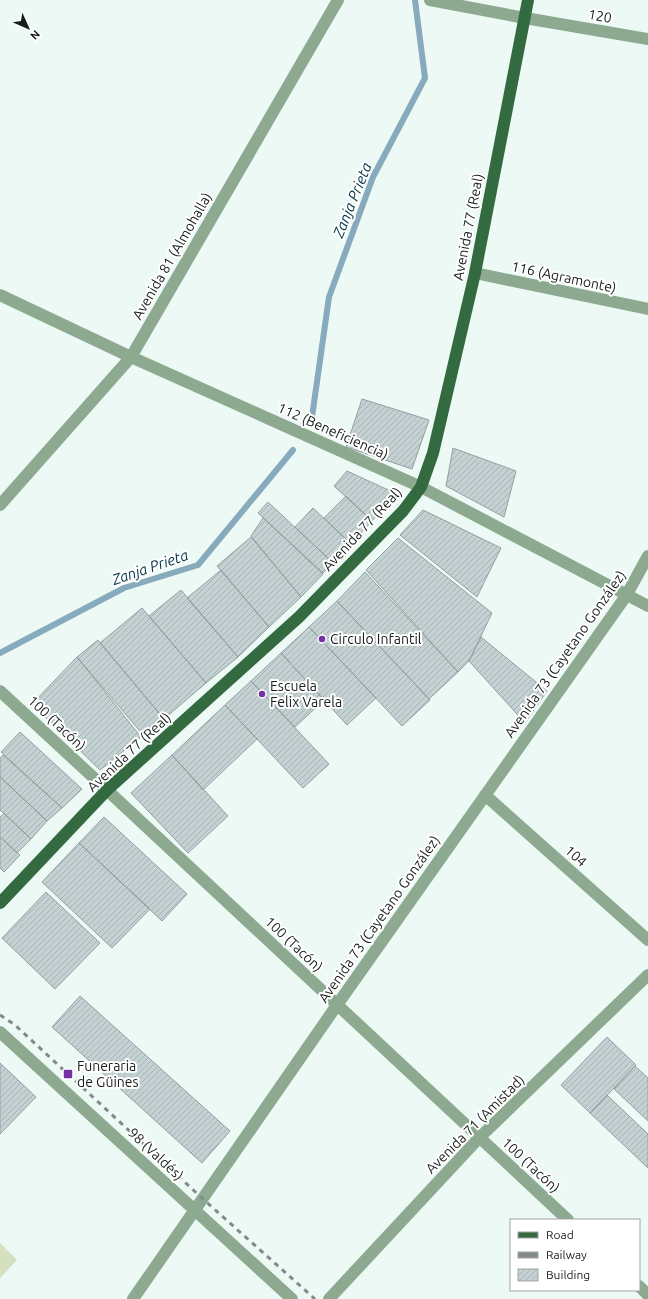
<svg xmlns="http://www.w3.org/2000/svg" width="648" height="1299" viewBox="0 0 648 1299" font-family="Ubuntu,sans-serif">
<style>
.pitch{fill:#d5e0c0}
.lines{fill:none;stroke-linecap:round;stroke-linejoin:round}
.stream{stroke:#87abbc;stroke-width:6}
.building{fill:url(#building-hatch);stroke:#93a0a1}
.minor{stroke:#8daa91;stroke-width:12}
.major{stroke:#346a3f;stroke-width:12}
.rail{stroke:#828b88;stroke-width:3;stroke-dasharray:5 5;stroke-linecap:butt}
.poi-dot{fill:#7630a3;stroke:#fff;stroke-width:1.5}
.labels{text-anchor:middle;dominant-baseline:central;stroke-width:4;stroke-linejoin:round;paint-order:stroke}
.street-label{font-size:14px;fill:#181c1b;stroke:#fff}
.poi-label{font-size:14px;fill:#181c1b;stroke:#fff;text-anchor:start}
.water-label{font-size:15px;font-style:italic;fill:#003548;stroke:#fff}
</style>
<defs>
<pattern id="building-hatch" width="6" height="6" patternUnits="userSpaceOnUse"><rect width="6" height="6" fill="#c3d1d2"/><path d="M-1 1l2-2M0 6l6-6M5 7l2-2" fill="none" stroke="#a7b3b4"/></pattern>
</defs>
<rect width="100%" height="100%" fill="#ecf9f5"/>
<path class="pitch" d="M 0,1243 L 17,1260 L 0,1278 Z"/>
<g class="lines">
<path class="stream" d="M 312,417 L 329,297 L 373,177 L 425,78 L 415,0
M 0,653 L 124,588 L 198,565 L 293,450"/>
</g>
<path class="building" d="M 362,399 L 429,420 L 412,469 L 346,447 Z
M 453,448 L 516,471 L 504,517 L 446,486 Z
M 347,471 L 397,494 L 372,521 L 334,486 Z
M 346,496 L 372,521 L 351,544 L 324,518 Z
M 268,502 L 333,563 L 323,573 L 258,513 Z
M 313,508 L 351,544 L 333,563 L 295,527 Z
M 423,510 L 501,548 L 477,597 L 400,535 Z
M 263,518 L 323,574 L 301,597 L 251,536 Z
M 251,537 L 301,597 L 269,627 L 217,566 Z
M 398,538 L 492,613 L 469,661 L 458,672 L 366,570 Z
M 221,570 L 269,627 L 238,657 L 187,598 Z
M 365,572 L 458,672 L 429,699 L 337,601 Z
M 181,590 L 238,657 L 206,683 L 149,616 Z
M 337,601 L 430,700 L 402,726 L 309,627 Z
M 142,608 L 206,683 L 164,719 L 100,643 Z
M 309,627 L 376,698 L 347,725 L 281,653 Z
M 481,637 L 547,691 L 525,723 L 469,661 Z
M 98,640 L 164,719 L 144,736 L 77,657 Z
M 281,653 L 324,700 L 295,727 L 251,681 Z
M 77,657 L 141,737 L 100,770 L 32,704 Z
M 251,681 L 329,764 L 303,788 L 225,705 Z
M 225,705 L 257,739 L 203,790 L 172,755 Z
M 20,732 L 82,789 L 62,808 L 1,752 Z
M 3,755 L 62,808 L 47,821 L 0,777 L 0,758 Z
M 172,755 L 228,816 L 188,853 L 131,793 Z
M 0,777 L 47,821 L 31,839 L 0,810 Z
M 4,813 L 31,839 L 17,853 L 0,837 L 0,817 Z
M 104,817 L 187,894 L 162,921 L 79,843 Z
M 0,837 L 20,855 L 4,872 L 0,868 Z
M 79,843 L 150,909 L 112,948 L 42,882 Z
M 46,892 L 100,943 L 55,989 L 2,938 Z
M 80,996 L 230,1131 L 202,1163 L 52,1027 Z
M 607,1037 L 636,1065 L 590,1113 L 561,1085 Z
M 0,1063 L 36,1097 L 0,1134 Z
M 635,1066 L 648,1078 L 648,1121 L 614,1089 Z
M 607,1095 L 648,1134 L 648,1168 L 590,1113 Z"/>
<g class="lines">
<path class="minor" d="M 430,0 L 525,18 L 648,39
M 475,273 L 648,309
M 0,295 L 131,357 L 421,487 L 648,606
M 0,505 L 131,357 L 338,0
M 0,691 L 107,790 L 568,1220
M 485,795 L 648,940
M 0,1032 L 292,1299
M 639,1286 L 648,1295
M 133,1299 L 337,1005 L 626,596 L 648,556
M 329,1299 L 479,1138 L 648,975"/>
<path class="major" d="M 0,903 L 107,790 L 299,617 L 403,511 L 421,487 L 433,453 L 475,273 L 528,0"/>
<path class="rail" d="M 0,1015 L 15,1025 L 203,1199 L 315,1299"/>
</g>
<g class="poi-dot">
<circle cx="322" cy="639" r="4"/>
<circle cx="262" cy="694" r="4"/>
<rect x="63" y="1069" width="10" height="10" rx="2"/>
</g>
<g class="labels">
<g class="street-label">
<text transform="translate(600 16) rotate(10)">120</text>
<text transform="translate(468 227) rotate(-79)">Avenida 77 (Real)</text>
<text transform="translate(172 256) rotate(-60)">Avenida 81 (Almohalla)</text>
<text transform="translate(564 277) rotate(12)">116 (Agramonte)</text>
<text transform="translate(333 431) rotate(24)">112 (Beneficiencia)</text>
<text transform="translate(362 529) rotate(-47)">Avenida 77 (Real)</text>
<text transform="translate(565 654) rotate(-55)">Avenida 73 (Cayetano González)</text>
<text transform="translate(57 723) rotate(43)">100 (Tacón)</text>
<text transform="translate(129 752) rotate(-43)">Avenida 77 (Real)</text>
<text transform="translate(576 856) rotate(42)">104</text>
<text transform="translate(379 919) rotate(-55)">Avenida 73 (Cayetano González)</text>
<text transform="translate(294 944) rotate(43)">100 (Tacón)</text>
<text transform="translate(475 1124) rotate(-45)">Avenida 71 (Amistad)</text>
<text transform="translate(156 1154) rotate(43)">98 (Valdés)</text>
<text transform="translate(531 1165) rotate(43)">100 (Tacón)</text>
</g>
<g class="poi-label">
<text x="330" y="639">Circulo Infantil</text>
<text x="270" y="686">Escuela<tspan x="270" dy="16">Felix Varela</tspan></text>
<text x="77" y="1066">Funeraria<tspan x="77" dy="16">de Güines</tspan></text>
</g>
<g class="water-label">
<text transform="translate(352 200) rotate(-68)">Zanja Prieta</text>
<text transform="translate(150 567) rotate(-19)">Zanja Prieta</text>
</g>
</g>
<rect x="510" y="1219" width="130" height="72" fill="#ffffff" stroke="#a3a4a4"/>
<rect x="518" y="1232" width="20" height="6" fill="#346a3f" stroke="#a3a4a4"/>
<text x="546" y="1239" font-size="12" fill="#181c1b">Road</text>
<rect x="518" y="1252" width="20" height="6" fill="#828b88" stroke="#a3a4a4"/>
<text x="546" y="1259" font-size="12" fill="#181c1b">Railway</text>
<rect x="518" y="1269" width="20" height="12" fill="url(#building-hatch)" stroke="#a3a4a4"/>
<text x="546" y="1279" font-size="12" fill="#181c1b">Building</text>
<g transform="translate(28 28) rotate(135)" stroke="#ffffff" stroke-width="3" paint-order="stroke">
<path d="M0-3L7 15L0 10L-7 15Z" fill="#181c1b"/>
<text y="-6" font-size="11" font-weight="bold" text-anchor="middle" fill="#181c1b">N</text>
</g>
</svg>
